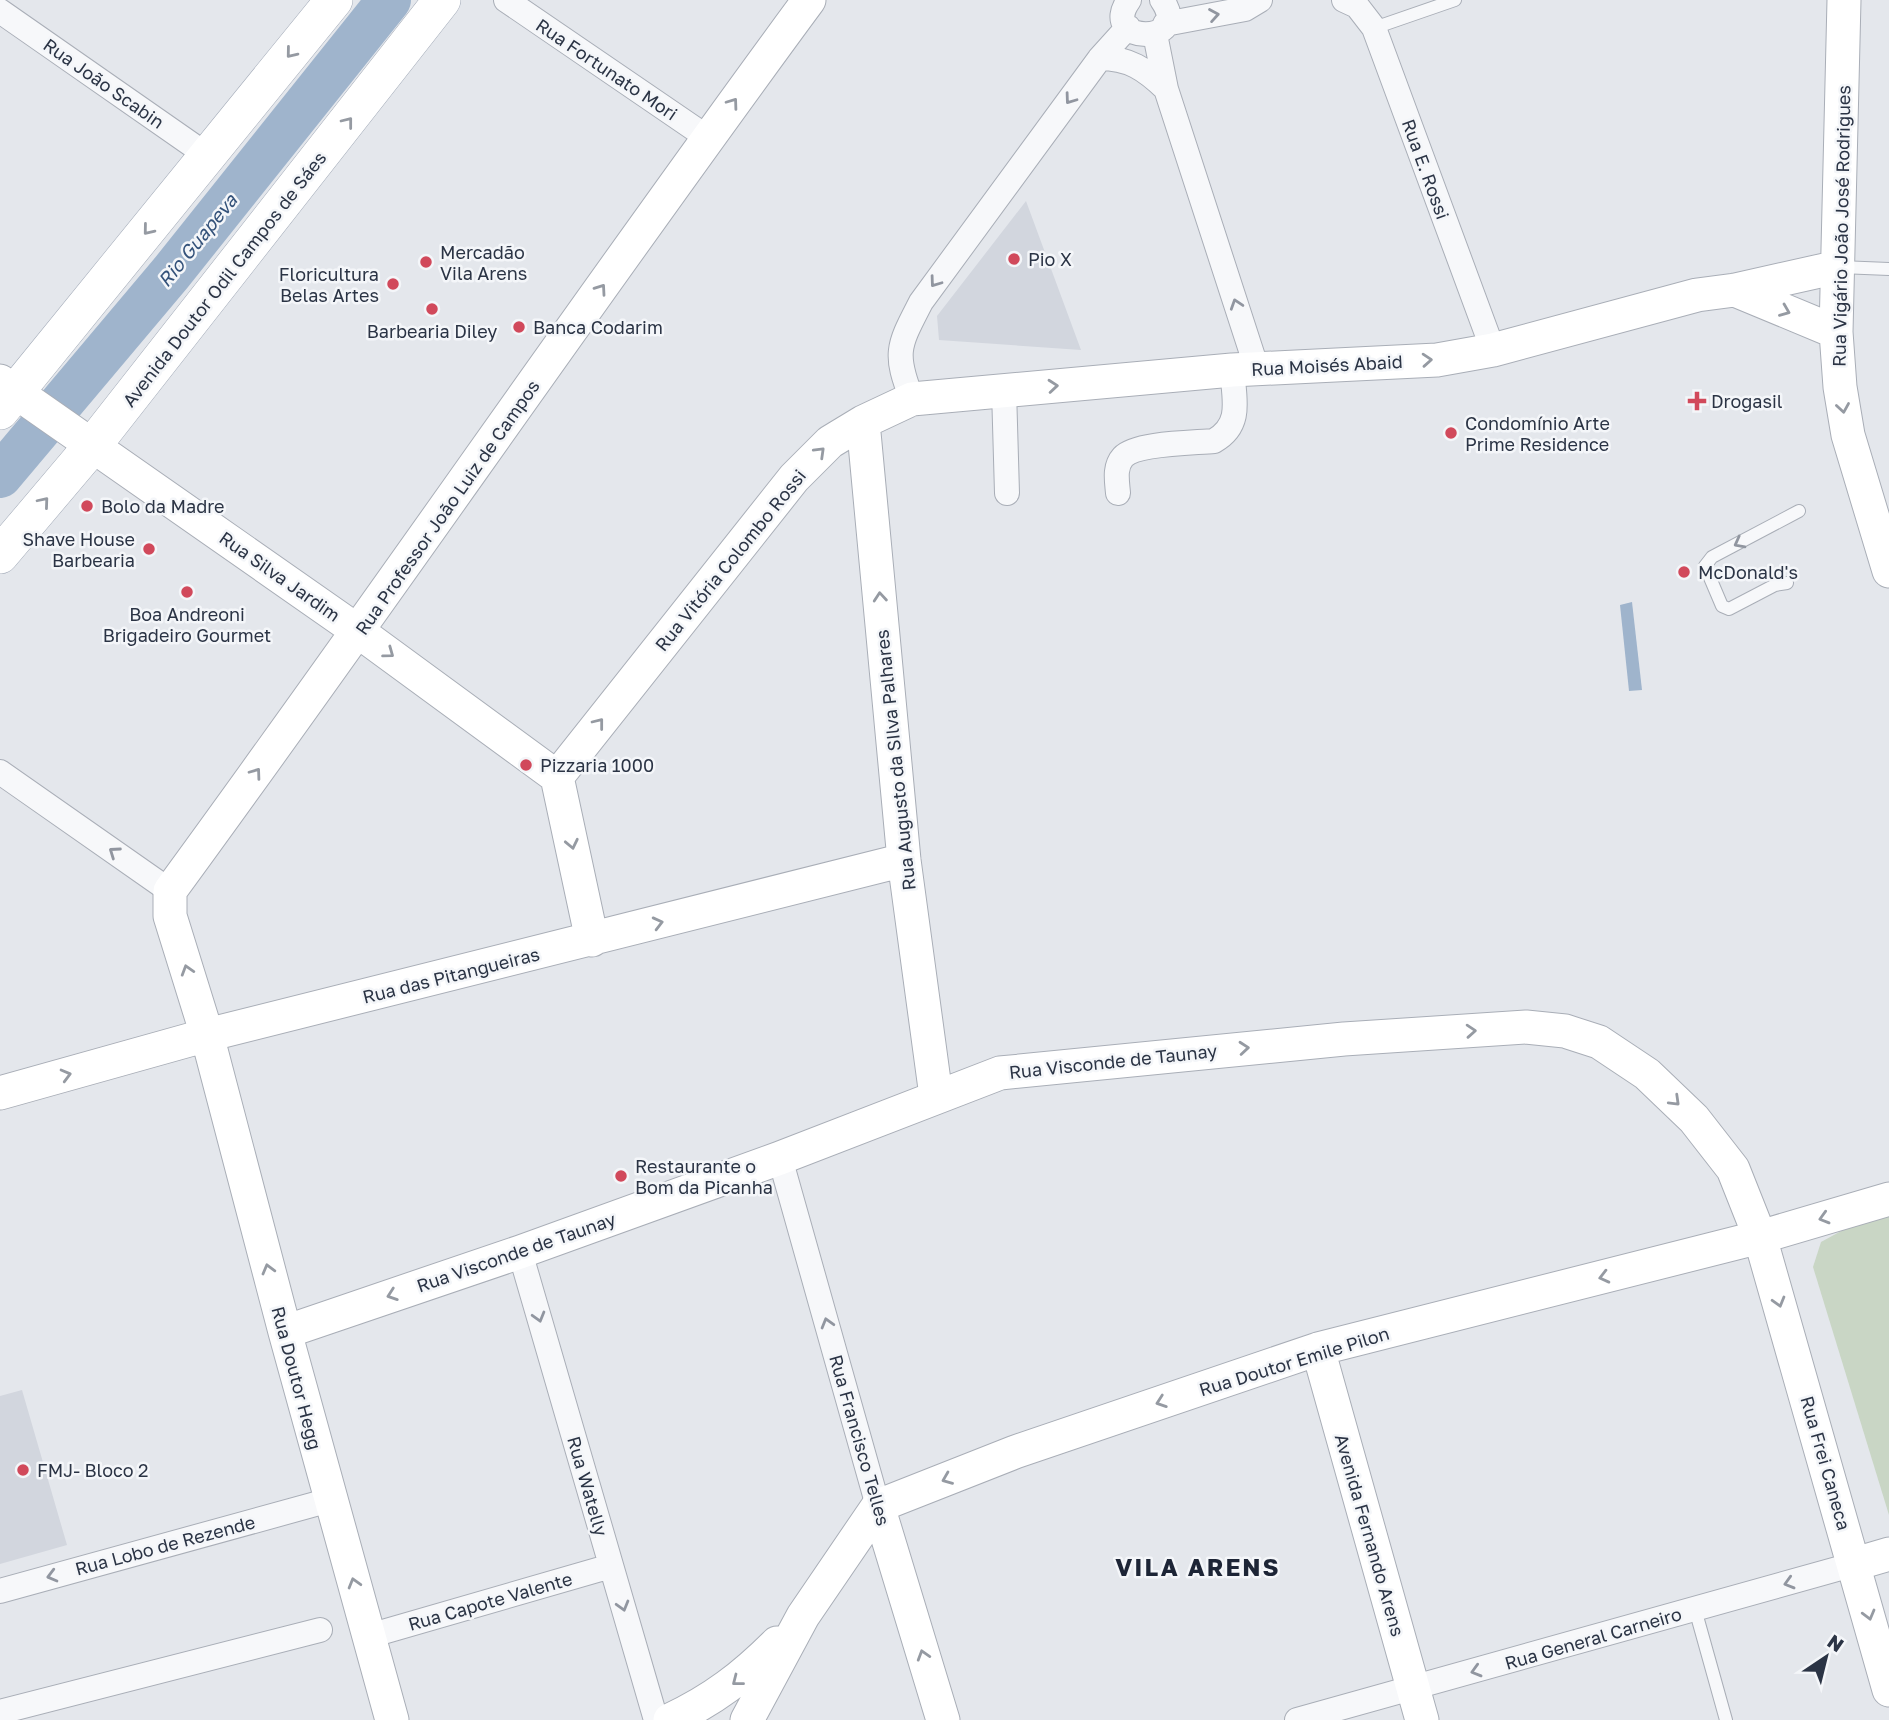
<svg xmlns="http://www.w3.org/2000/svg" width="1889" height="1720" viewBox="0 0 1889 1720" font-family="'Golos Text',sans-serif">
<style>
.built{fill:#d2d6de}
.green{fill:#c9d6c5}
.water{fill:#9fb4cc}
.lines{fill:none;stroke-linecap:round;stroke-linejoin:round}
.river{stroke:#9fb4cc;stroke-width:44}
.lane-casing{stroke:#a9aeb7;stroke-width:14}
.street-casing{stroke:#a9aeb7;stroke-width:26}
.secondary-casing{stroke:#a9aeb7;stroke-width:35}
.primary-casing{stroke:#a3abb8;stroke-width:38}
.lane{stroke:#f7f8fa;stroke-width:12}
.street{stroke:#f7f8fa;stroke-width:24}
.secondary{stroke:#fff;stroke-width:33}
.primary{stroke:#fff;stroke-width:37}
.oneway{stroke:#9196a0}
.oneway2{stroke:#959aa2}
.poi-dot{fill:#d1495b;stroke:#f4f6f9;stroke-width:2.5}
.labels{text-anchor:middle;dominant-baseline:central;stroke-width:5;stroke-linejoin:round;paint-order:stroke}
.street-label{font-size:18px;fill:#2b3445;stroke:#f4f6f9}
.poi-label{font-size:18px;fill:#2b3445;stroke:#f4f6f9;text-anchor:start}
.water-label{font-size:19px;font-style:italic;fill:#34527a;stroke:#f4f6f9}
.district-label{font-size:24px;font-weight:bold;letter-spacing:2px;fill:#1d2536;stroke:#f4f6f9}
</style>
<rect width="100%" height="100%" fill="#e4e7ec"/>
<path class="built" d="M 1026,201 L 1081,350 L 939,340 L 937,316 Z
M 22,1390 L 67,1545 L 0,1564 L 0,1396 Z"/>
<path class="green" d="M 1889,1214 L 1889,1515 L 1813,1267 L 1821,1242 L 1854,1224 Z"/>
<path class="water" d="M 1632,602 L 1642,690 L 1629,691 L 1620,605 Z"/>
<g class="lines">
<path class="river" d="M 0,476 L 171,273 L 389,0"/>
<g class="lane-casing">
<path id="lane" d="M 1374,28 L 1455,0
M 1840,267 L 1889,269
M 1787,583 L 1775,585 L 1729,609 L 1722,606 L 1705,566 L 1712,557 L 1799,511
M 1695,1609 L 1726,1720"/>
</g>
<g class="street-casing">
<path id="street" d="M 506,0 L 708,138
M 1129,0 C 1097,45 1194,46 1162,0
M 1344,0 L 1357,6 L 1374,28 L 1493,350
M 0,11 L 208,156
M 1165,24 L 1245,9 L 1260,0
M 1155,34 L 1166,89 L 1257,369
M 1100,58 C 1129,58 1145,69 1166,89
M 1004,390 L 1007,493
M 912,399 C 893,352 899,345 921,302 L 1100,58 L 1128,27
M 1118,493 C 1117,481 1114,467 1123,457 C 1136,443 1194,443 1214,441 C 1243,425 1234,398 1232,370
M 0,772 L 170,891
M 780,1158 L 878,1506
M 520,1252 L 656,1720
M 0,1591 L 330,1500
M 369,1636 L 611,1566
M 0,1712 L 320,1630
M 1297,1720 L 1855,1564"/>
</g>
<g class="secondary-casing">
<path id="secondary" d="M 1844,0 L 1836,332 L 1840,387 L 1848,435 L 1889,571
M 1735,290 L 1836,332
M 0,381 L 359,632 L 557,777
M 863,422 L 904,860 L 936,1096
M 557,777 L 794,478 L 830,442 L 863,422 L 912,399 L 1232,370 L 1437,360 L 1493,350 L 1697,295 L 1735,290 L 1838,267
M 557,777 L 592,940
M 0,1093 L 207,1035 L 904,860
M 285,1332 L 520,1252 L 780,1158 L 1000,1073 L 1344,1039 L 1526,1027 L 1565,1031 L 1599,1042 L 1647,1074 L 1694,1119 L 1733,1169 L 1760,1237 L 1889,1690
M 1318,1349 L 1422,1720
M 878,1506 L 943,1720
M 1855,1564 L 1889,1554
M 392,1720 L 285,1332 L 207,1035 L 170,916 L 170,891 C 386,596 592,294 809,0
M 670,1720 C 713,1700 744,1676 777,1643
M 747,1720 L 803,1616 L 878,1506 L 1015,1452 L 1318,1349 L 1760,1237 L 1889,1199"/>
</g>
<g class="primary-casing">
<path id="primary" d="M 0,411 L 334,0
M 0,555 L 93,445 L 442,0"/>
</g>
<use href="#lane" class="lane"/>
<use href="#street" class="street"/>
<use href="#secondary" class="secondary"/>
<use href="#primary" class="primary"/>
</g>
<defs><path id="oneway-chevron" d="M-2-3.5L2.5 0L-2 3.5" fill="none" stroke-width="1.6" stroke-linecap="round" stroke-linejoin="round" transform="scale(1.75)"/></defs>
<g class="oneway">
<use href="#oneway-chevron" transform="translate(1214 15) rotate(-10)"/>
<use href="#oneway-chevron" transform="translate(1070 99) rotate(126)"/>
<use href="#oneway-chevron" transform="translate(935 282) rotate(126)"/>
<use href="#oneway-chevron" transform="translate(1236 304) rotate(-108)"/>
<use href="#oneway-chevron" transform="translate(1739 543) rotate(152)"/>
<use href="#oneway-chevron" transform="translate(114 852) rotate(-145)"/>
<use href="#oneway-chevron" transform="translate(539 1317) rotate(74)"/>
<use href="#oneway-chevron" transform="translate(827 1323) rotate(-106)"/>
<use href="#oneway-chevron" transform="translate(52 1576) rotate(165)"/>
<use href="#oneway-chevron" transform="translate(1789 1583) rotate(164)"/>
<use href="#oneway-chevron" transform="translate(623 1606) rotate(74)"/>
<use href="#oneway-chevron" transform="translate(1476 1671) rotate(164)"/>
</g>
<g class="oneway2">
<use href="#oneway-chevron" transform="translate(291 53) rotate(129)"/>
<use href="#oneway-chevron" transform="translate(733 103) rotate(-54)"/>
<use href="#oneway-chevron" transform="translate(348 122) rotate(-52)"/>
<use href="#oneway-chevron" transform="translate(148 230) rotate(129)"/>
<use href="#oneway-chevron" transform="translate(601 289) rotate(-55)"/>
<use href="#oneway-chevron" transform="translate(1785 311) rotate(22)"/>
<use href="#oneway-chevron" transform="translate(1427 360) rotate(-4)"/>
<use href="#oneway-chevron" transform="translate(1053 386) rotate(-5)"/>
<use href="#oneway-chevron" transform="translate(1843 408) rotate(81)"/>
<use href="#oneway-chevron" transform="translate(820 452) rotate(-44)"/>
<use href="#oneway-chevron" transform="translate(44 502) rotate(-50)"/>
<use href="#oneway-chevron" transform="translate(880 597) rotate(-95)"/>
<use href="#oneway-chevron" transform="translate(389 653) rotate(36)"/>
<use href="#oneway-chevron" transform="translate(599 723) rotate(-52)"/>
<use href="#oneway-chevron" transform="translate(256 773) rotate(-54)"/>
<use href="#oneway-chevron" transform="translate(572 844) rotate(78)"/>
<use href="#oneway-chevron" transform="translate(658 923) rotate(-14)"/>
<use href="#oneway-chevron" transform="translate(187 970) rotate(-107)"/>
<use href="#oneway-chevron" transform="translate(1471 1031) rotate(-4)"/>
<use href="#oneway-chevron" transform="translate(1244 1048) rotate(-5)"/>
<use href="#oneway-chevron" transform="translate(66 1075) rotate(-15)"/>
<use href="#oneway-chevron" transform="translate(1675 1101) rotate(44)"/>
<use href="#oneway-chevron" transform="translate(1824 1218) rotate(164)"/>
<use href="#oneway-chevron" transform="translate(268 1269) rotate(-105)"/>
<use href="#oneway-chevron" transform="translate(1604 1277) rotate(166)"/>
<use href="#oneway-chevron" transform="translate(392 1295) rotate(161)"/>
<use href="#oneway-chevron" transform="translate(1779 1302) rotate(74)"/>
<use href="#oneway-chevron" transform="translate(1161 1402) rotate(161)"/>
<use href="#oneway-chevron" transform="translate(947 1479) rotate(158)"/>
<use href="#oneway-chevron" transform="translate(354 1583) rotate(-106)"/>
<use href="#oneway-chevron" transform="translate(1869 1615) rotate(75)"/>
<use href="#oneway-chevron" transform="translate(923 1655) rotate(-107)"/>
<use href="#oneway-chevron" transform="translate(737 1681) rotate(142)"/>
</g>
<g class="poi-dot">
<circle cx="1014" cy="259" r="7"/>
<circle cx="426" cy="262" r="7"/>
<circle cx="393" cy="284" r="7"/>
<circle cx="432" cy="309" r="7"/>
<circle cx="519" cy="327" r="7"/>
<path d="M1693.5 390.5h7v7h7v7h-7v7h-7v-7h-7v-7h7z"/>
<circle cx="1451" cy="433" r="7"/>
<circle cx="87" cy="506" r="7"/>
<circle cx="149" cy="549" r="7"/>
<circle cx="1684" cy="572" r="7"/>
<circle cx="187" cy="592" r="7"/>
<circle cx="526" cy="765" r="7"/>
<circle cx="621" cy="1176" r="7"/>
<circle cx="23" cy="1470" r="7"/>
</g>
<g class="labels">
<g class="street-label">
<text transform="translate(607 69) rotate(34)">Rua Fortunato Mori</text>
<text transform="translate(104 83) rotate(35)">Rua João Scabin</text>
<text transform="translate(1426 169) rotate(70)">Rua E. Rossi</text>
<text transform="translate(1841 226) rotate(-89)">Rua Vigário João José Rodrigues</text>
<text transform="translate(224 279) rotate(-52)">Avenida Doutor Odil Campos de Sáes</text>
<text transform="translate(1327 365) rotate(-3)">Rua Moisés Abaid</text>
<text transform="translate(447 507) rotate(-55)">Rua Professor João Luiz de Campos</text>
<text transform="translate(730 560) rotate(-51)">Rua Vitória Colombo Rossi</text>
<text transform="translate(280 576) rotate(35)">Rua Silva Jardim</text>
<text transform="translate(895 760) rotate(-96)">Rua Augusto da SIlva Palhares</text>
<text transform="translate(451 975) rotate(-14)">Rua das Pitangueiras</text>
<text transform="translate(1113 1061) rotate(-6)">Rua Visconde de Taunay</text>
<text transform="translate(516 1252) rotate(-19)">Rua Visconde de Taunay</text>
<text transform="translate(1294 1361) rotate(-17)">Rua Doutor Emile Pilon</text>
<text transform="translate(297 1378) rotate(75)">Rua Doutor Hegg</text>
<text transform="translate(860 1440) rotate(74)">Rua Francisco Telles</text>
<text transform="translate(1826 1463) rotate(74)">Rua Frei Caneca</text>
<text transform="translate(588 1486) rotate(74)">Rua Watelly</text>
<text transform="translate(1370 1535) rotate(74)">Avenida Fernando Arens</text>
<text transform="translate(165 1545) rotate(-15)">Rua Lobo de Rezende</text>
<text transform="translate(490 1601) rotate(-16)">Rua Capote Valente</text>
<text transform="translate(1593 1638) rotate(-16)">Rua General Carneiro</text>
</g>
<g class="poi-label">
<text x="440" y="252">Mercadão<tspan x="440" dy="21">Vila Arens</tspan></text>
<text x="1028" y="259">Pio X</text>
<text x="379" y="274" text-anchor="end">Floricultura<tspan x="379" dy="21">Belas Artes</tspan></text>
<text x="533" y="327">Banca Codarim</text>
<text x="432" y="331" text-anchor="middle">Barbearia Diley</text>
<text x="1711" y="401">Drogasil</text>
<text x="1465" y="423">Condomínio Arte<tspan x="1465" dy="21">Prime Residence</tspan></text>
<text x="101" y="506">Bolo da Madre</text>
<text x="135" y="539" text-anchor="end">Shave House<tspan x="135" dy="21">Barbearia</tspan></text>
<text x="1698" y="572">McDonald's</text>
<text x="187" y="614" text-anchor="middle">Boa Andreoni<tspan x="187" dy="21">Brigadeiro Gourmet</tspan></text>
<text x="540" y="765">Pizzaria 1000</text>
<text x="635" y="1166">Restaurante o<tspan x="635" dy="21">Bom da Picanha</tspan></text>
<text x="37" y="1470">FMJ- Bloco 2</text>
</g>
<g class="water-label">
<text transform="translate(197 240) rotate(-51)">Rio Guapeva</text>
</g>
<g class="district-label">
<text x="1198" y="1566">VILA ARENS</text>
</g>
</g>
<g transform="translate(1826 1657) rotate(35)" stroke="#f4f6f9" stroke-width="5" paint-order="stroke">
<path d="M0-5L12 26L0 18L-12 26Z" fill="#2b3445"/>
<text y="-10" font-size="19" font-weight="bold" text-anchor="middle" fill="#2b3445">N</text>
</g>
</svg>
